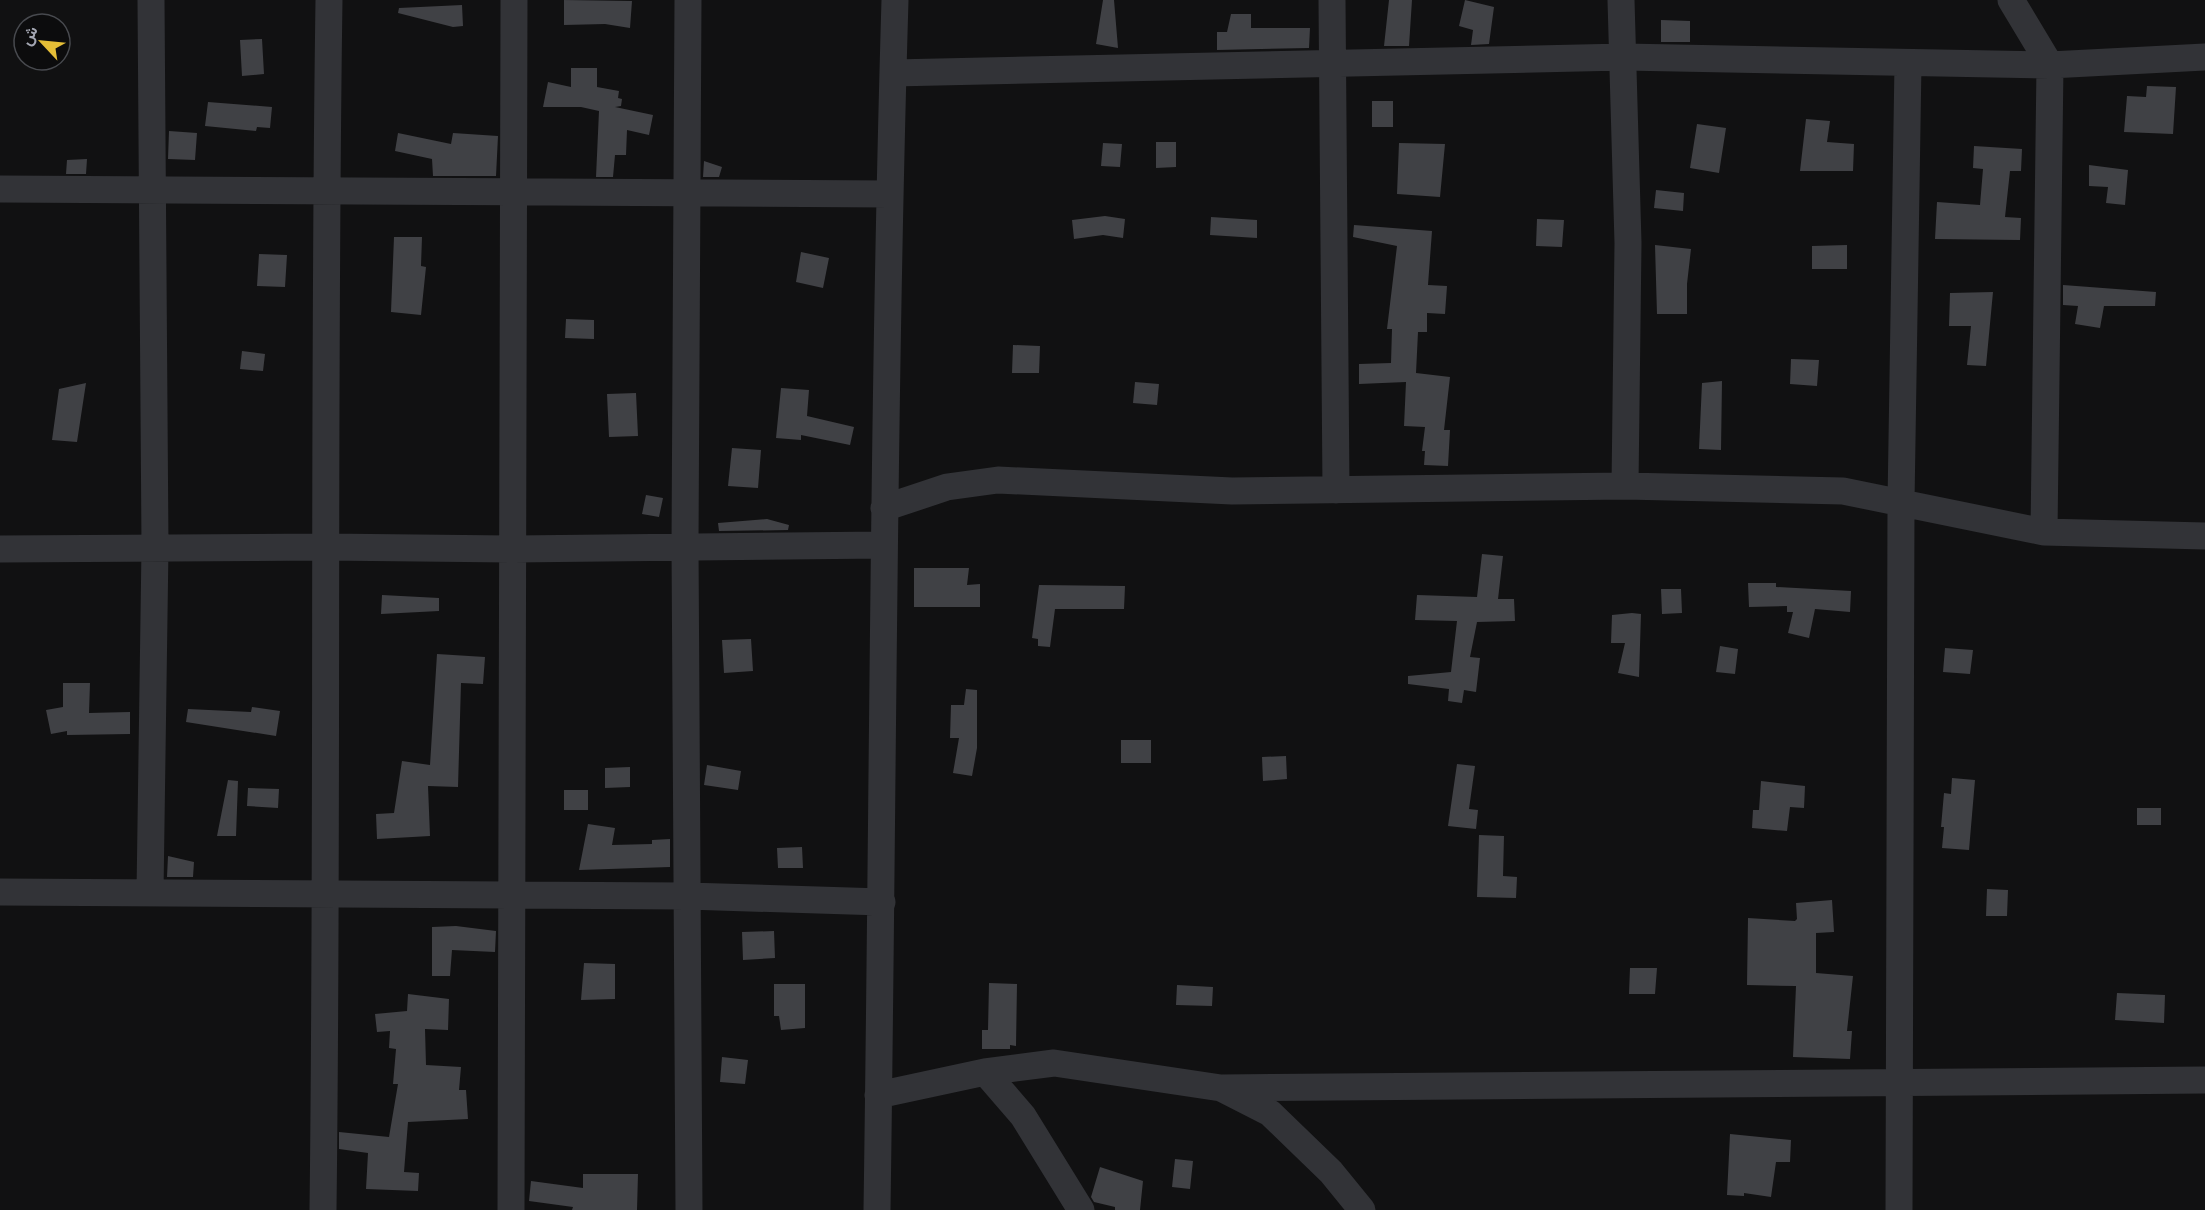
<svg xmlns="http://www.w3.org/2000/svg" width="2205" height="1210" viewBox="0 0 2205 1210" font-family="'Fira Sans Condensed',Vazirmatn,sans-serif">
<style>
.building{fill:#404145}
.lines{fill:none;stroke-linecap:round;stroke-linejoin:round}
.minor{stroke:#323337;stroke-width:27}
</style>
<rect width="100%" height="100%" fill="#111112"/>
<path class="building" d="M 564,0 L 632,1 L 630,28 L 605,24 L 564,25 Z
M 1103,0 L 1114,0 L 1118,48 L 1096,44 Z
M 1389,0 L 1412,0 L 1409,46 L 1384,46 Z
M 1465,0 L 1494,7 L 1489,44 L 1471,45 L 1473,30 L 1459,26 Z
M 462,5 L 463,26 L 453,27 L 398,13 L 399,8 Z
M 1231,14 L 1251,14 L 1251,28 L 1310,28 L 1309,48 L 1217,50 L 1217,32 L 1227,32 Z
M 1661,20 L 1690,21 L 1690,42 L 1661,42 Z
M 262,39 L 264,74 L 242,76 L 240,40 Z
M 571,68 L 597,68 L 597,87 L 619,91 L 618,98 L 622,99 L 621,106 L 615,107 L 653,115 L 649,135 L 627,130 L 626,155 L 615,155 L 613,177 L 596,177 L 599,111 L 581,107 L 543,107 L 548,82 L 571,87 Z
M 2147,86 L 2176,87 L 2173,134 L 2124,132 L 2127,96 L 2146,97 Z
M 1372,101 L 1393,101 L 1393,127 L 1372,127 Z
M 208,102 L 272,107 L 270,128 L 257,127 L 256,131 L 205,126 Z
M 1806,119 L 1830,121 L 1827,142 L 1854,144 L 1853,171 L 1800,171 Z
M 1697,124 L 1726,128 L 1719,173 L 1690,168 Z
M 169,131 L 197,133 L 195,160 L 168,159 Z
M 398,133 L 451,144 L 453,133 L 498,136 L 496,176 L 433,176 L 432,159 L 395,151 Z
M 1156,142 L 1176,142 L 1176,167 L 1156,168 Z
M 1103,143 L 1122,144 L 1120,167 L 1101,166 Z
M 1399,143 L 1445,144 L 1440,197 L 1397,194 Z
M 1974,146 L 2022,149 L 2021,171 L 2010,171 L 2005,217 L 2021,218 L 2020,240 L 1935,239 L 1937,202 L 1980,205 L 1983,169 L 1973,168 Z
M 87,159 L 86,174 L 66,174 L 67,160 Z
M 704,161 L 722,167 L 719,177 L 703,177 Z
M 2089,165 L 2128,170 L 2125,205 L 2106,203 L 2108,187 L 2089,186 Z
M 1656,190 L 1684,193 L 1683,211 L 1654,208 Z
M 1105,216 L 1125,219 L 1123,238 L 1103,235 L 1074,239 L 1072,220 Z
M 1211,217 L 1257,220 L 1257,238 L 1210,235 Z
M 1537,219 L 1564,220 L 1562,247 L 1536,246 Z
M 1354,225 L 1432,231 L 1428,285 L 1447,286 L 1445,314 L 1427,313 L 1427,332 L 1418,332 L 1416,373 L 1450,377 L 1444,430 L 1450,430 L 1448,466 L 1424,465 L 1425,451 L 1422,451 L 1425,427 L 1404,426 L 1406,382 L 1359,384 L 1359,364 L 1391,363 L 1392,329 L 1387,329 L 1397,246 L 1353,237 Z
M 394,237 L 422,237 L 421,266 L 426,267 L 421,315 L 391,312 Z
M 1655,245 L 1691,249 L 1687,284 L 1687,314 L 1657,314 Z
M 1847,245 L 1847,269 L 1812,269 L 1812,246 Z
M 801,252 L 829,258 L 823,288 L 796,282 Z
M 259,254 L 287,255 L 285,287 L 257,286 Z
M 2063,285 L 2156,292 L 2155,306 L 2104,306 L 2100,328 L 2075,324 L 2078,306 L 2063,305 Z
M 1993,292 L 1986,366 L 1967,365 L 1971,326 L 1949,326 L 1950,293 Z
M 566,319 L 594,320 L 594,339 L 565,338 Z
M 1013,345 L 1040,346 L 1039,373 L 1012,373 Z
M 242,351 L 265,354 L 263,371 L 240,369 Z
M 1791,359 L 1819,360 L 1817,386 L 1790,384 Z
M 1722,381 L 1721,450 L 1699,449 L 1702,383 Z
M 1135,382 L 1159,384 L 1157,405 L 1133,403 Z
M 86,383 L 77,442 L 52,440 L 59,389 Z
M 781,388 L 809,390 L 807,416 L 854,427 L 850,445 L 801,435 L 801,440 L 776,438 Z
M 636,393 L 638,436 L 609,437 L 607,394 Z
M 732,448 L 761,450 L 758,488 L 728,486 Z
M 646,495 L 663,498 L 659,517 L 642,514 Z
M 767,519 L 789,525 L 788,530 L 719,531 L 718,523 Z
M 1482,554 L 1503,556 L 1498,599 L 1514,599 L 1515,621 L 1477,622 L 1470,657 L 1480,658 L 1476,692 L 1464,690 L 1462,703 L 1448,701 L 1449,689 L 1408,684 L 1408,676 L 1451,672 L 1457,621 L 1415,620 L 1417,595 L 1477,597 Z
M 914,568 L 969,568 L 967,585 L 980,584 L 980,607 L 914,607 Z
M 1748,583 L 1776,583 L 1776,587 L 1851,591 L 1850,612 L 1815,609 L 1809,638 L 1788,633 L 1793,612 L 1787,612 L 1787,606 L 1749,607 Z
M 1039,585 L 1125,586 L 1124,609 L 1055,609 L 1050,647 L 1038,646 L 1038,639 L 1032,638 Z
M 1661,589 L 1681,589 L 1682,613 L 1662,614 Z
M 382,595 L 439,598 L 439,611 L 381,614 Z
M 1632,613 L 1641,614 L 1639,677 L 1618,673 L 1625,643 L 1611,643 L 1612,615 Z
M 751,639 L 753,671 L 724,673 L 722,640 Z
M 1720,646 L 1738,649 L 1735,674 L 1716,672 Z
M 1945,648 L 1973,650 L 1970,674 L 1943,672 Z
M 437,654 L 485,657 L 483,684 L 461,683 L 458,787 L 428,786 L 430,836 L 377,839 L 376,814 L 394,813 L 402,761 L 430,765 Z
M 63,683 L 90,683 L 89,713 L 130,712 L 130,734 L 67,735 L 67,731 L 51,734 L 46,710 L 63,707 Z
M 966,689 L 977,690 L 977,748 L 972,776 L 953,773 L 959,738 L 950,738 L 951,705 L 964,705 Z
M 252,707 L 280,711 L 276,736 L 186,722 L 188,709 L 251,712 Z
M 1121,740 L 1151,740 L 1151,763 L 1121,763 Z
M 1286,756 L 1287,779 L 1263,781 L 1262,757 Z
M 1457,764 L 1475,766 L 1469,809 L 1478,810 L 1476,829 L 1448,826 Z
M 707,765 L 741,771 L 738,790 L 704,785 Z
M 630,767 L 630,787 L 605,788 L 605,768 Z
M 1952,778 L 1975,780 L 1969,850 L 1942,848 L 1944,827 L 1941,827 L 1944,793 L 1951,794 Z
M 228,780 L 238,781 L 236,836 L 217,836 Z
M 1761,781 L 1805,786 L 1804,808 L 1790,807 L 1787,831 L 1752,828 L 1753,810 L 1759,810 Z
M 248,788 L 279,789 L 278,808 L 247,806 Z
M 564,790 L 588,790 L 588,810 L 564,810 Z
M 2137,808 L 2161,808 L 2161,825 L 2137,825 Z
M 588,824 L 615,828 L 612,845 L 652,844 L 652,840 L 670,839 L 670,867 L 579,870 Z
M 1479,835 L 1504,836 L 1503,876 L 1517,877 L 1516,898 L 1477,897 Z
M 802,847 L 803,868 L 778,868 L 777,848 Z
M 168,856 L 194,862 L 193,877 L 167,877 Z
M 1987,889 L 2008,890 L 2007,916 L 1986,916 Z
M 1832,900 L 1834,932 L 1816,933 L 1816,973 L 1853,976 L 1847,1031 L 1852,1031 L 1850,1059 L 1793,1057 L 1796,986 L 1747,985 L 1748,918 L 1795,921 L 1797,919 L 1796,903 Z
M 456,926 L 496,931 L 495,952 L 452,950 L 450,976 L 432,976 L 432,927 Z
M 774,931 L 775,958 L 743,960 L 742,932 Z
M 584,963 L 615,964 L 615,999 L 581,1000 Z
M 1630,968 L 1657,968 L 1655,994 L 1629,994 Z
M 989,983 L 1017,984 L 1016,1046 L 1010,1045 L 1010,1049 L 982,1049 L 982,1030 L 988,1030 Z
M 774,984 L 805,984 L 805,1028 L 781,1030 L 779,1016 L 774,1016 Z
M 1177,985 L 1213,987 L 1212,1006 L 1176,1005 Z
M 2117,993 L 2165,995 L 2164,1023 L 2115,1020 Z
M 408,994 L 449,999 L 448,1030 L 425,1029 L 426,1065 L 461,1067 L 459,1090 L 466,1090 L 468,1119 L 408,1122 L 404,1172 L 419,1173 L 418,1191 L 366,1189 L 368,1153 L 339,1149 L 339,1132 L 389,1137 L 398,1084 L 393,1084 L 396,1049 L 389,1048 L 390,1031 L 377,1032 L 375,1014 L 407,1011 Z
M 722,1057 L 748,1060 L 745,1084 L 720,1082 Z
M 1730,1134 L 1791,1140 L 1790,1162 L 1776,1162 L 1771,1197 L 1744,1193 L 1744,1196 L 1727,1195 Z
M 1175,1159 L 1193,1161 L 1190,1189 L 1172,1187 Z
M 1100,1167 L 1143,1181 L 1140,1210 L 1115,1210 L 1115,1207 L 1094,1202 L 1091,1197 Z
M 583,1174 L 638,1174 L 637,1210 L 572,1210 L 573,1207 L 529,1201 L 531,1181 L 583,1188 Z"/>
<g class="lines">
<path class="minor" d="M 688,0 L 685,545 L 689,1210
M 1332,0 L 1336,490
M 1621,0 L 1628,243 L 1625,486
M 2011,0 L 2050,65 L 2044,532
M 893,73 L 1624,57 L 2050,65 L 2205,57
M 0,189 L 890,194
M 884,508 L 947,487 L 998,480 L 1232,491 L 1625,486 L 1843,491 L 2044,532 L 2205,536
M 0,549 L 325,547 L 514,549 L 883,545
M 0,892 L 687,896 L 882,902
M 150,893 L 155,547 L 151,0
M 985,1072 L 1023,1116 L 1081,1210
M 1221,1088 L 2205,1080
M 878,1095 L 985,1072 L 1054,1063 L 1221,1088 L 1270,1113 L 1331,1172 L 1362,1210
M 323,1210 C 328,807 323,403 329,0
M 511,1210 L 514,0
M 877,1210 C 883,807 883,403 895,0
M 1899,1210 L 1901,503 L 1908,63"/>
</g>
<g transform="translate(42 42) rotate(296)"><circle r="28" fill="#0c0c0d" stroke="#484a4f" stroke-width="1.5"/>
<path d="M0-4.5L10 22L0 15L-10 22Z" fill="#e5be37"/>
<text y="-9" font-size="16" font-weight="bold" text-anchor="middle" fill="#a3a6b2">ش</text>
</g>
</svg>
